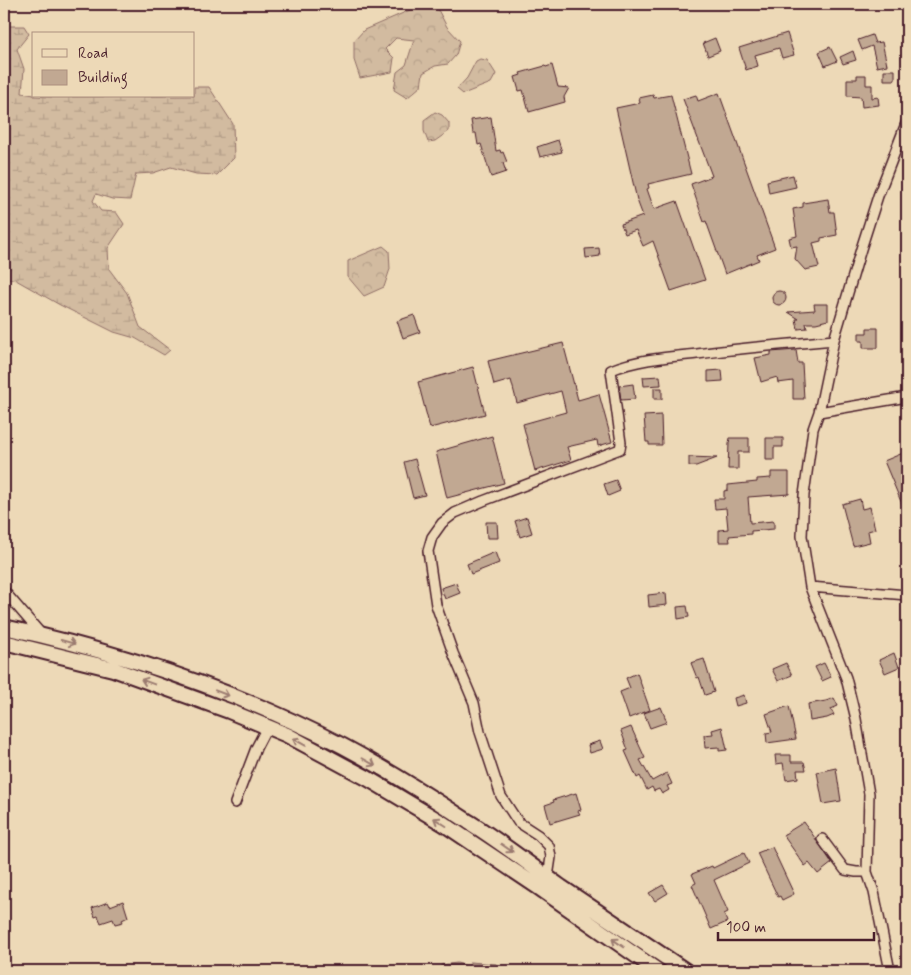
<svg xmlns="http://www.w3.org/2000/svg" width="911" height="975" viewBox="0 0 911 975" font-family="Mynerve,sans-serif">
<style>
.forest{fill:url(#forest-crowns);stroke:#8e6d66}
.wetland{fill:url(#wetland-marsh);stroke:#8e6d66}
.water{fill:url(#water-waves);stroke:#886560}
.building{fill:#c1a892;stroke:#4a1f2b}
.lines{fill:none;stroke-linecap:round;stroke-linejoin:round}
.minor-casing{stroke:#4a1f2b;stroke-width:12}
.trunk-casing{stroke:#4a1f2b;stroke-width:18}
.minor{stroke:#edd9b7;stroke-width:9}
.trunk{stroke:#edd9b7;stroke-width:14}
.oneway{stroke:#9c7c71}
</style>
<defs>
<pattern id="forest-crowns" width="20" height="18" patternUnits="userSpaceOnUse" patternTransform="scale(1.25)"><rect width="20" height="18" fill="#d2bba0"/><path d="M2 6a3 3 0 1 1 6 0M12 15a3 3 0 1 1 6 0" fill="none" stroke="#b6a08a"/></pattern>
<pattern id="wetland-marsh" width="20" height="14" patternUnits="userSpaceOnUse" patternTransform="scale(1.25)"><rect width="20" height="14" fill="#d2bba0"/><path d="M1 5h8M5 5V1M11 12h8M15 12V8" fill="none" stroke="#b6a08a"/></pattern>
<pattern id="water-waves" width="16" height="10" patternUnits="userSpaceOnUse" patternTransform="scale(1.25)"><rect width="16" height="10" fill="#b19483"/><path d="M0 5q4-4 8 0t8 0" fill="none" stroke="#92786b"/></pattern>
</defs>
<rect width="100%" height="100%" fill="#edd9b7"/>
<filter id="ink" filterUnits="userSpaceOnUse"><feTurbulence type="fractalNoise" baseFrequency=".02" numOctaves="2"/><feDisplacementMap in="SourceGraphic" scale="10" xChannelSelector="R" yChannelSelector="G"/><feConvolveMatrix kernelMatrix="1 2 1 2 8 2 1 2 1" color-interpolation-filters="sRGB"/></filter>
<g filter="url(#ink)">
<path class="forest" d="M 424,4 L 435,4 L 447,27 L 460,41 L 456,55 L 448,64 L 435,66 L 423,73 L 421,86 L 407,98 L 394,90 L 397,72 L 406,65 L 414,40 L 396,38 L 385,49 L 394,58 L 392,72 L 360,78 L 354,60 L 354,41 L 364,30 Z
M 480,59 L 487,60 L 496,74 L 491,83 L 463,94 L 457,89 L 467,78 L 476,61 Z
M 435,112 L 442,115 L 449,123 L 449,131 L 435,141 L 428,142 L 424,131 L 424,120 Z
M 383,246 L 389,251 L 390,269 L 384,287 L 364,296 L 348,277 L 348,261 Z"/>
<path class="wetland" d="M 9,26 L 24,26 L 29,34 L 17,49 L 24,69 L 22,93 L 34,95 L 34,96 L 50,97 L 194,96 L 194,87 L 209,87 L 233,124 L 234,158 L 217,175 L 196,174 L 171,167 L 153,173 L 136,174 L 130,200 L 112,199 L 96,194 L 93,201 L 101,211 L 116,212 L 124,224 L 108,248 L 109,269 L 127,293 L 140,327 L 170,350 L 164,355 L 135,338 L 114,332 L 60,305 L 16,280 L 4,277 L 4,36 Z"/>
<path class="water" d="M 470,962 L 496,964 L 498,971 L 470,971 Z
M 457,963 L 464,965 L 464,971 L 441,971 L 441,965 Z"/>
<path class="building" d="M 787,33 L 794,55 L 782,58 L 779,48 L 755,55 L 758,66 L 746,70 L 739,48 Z
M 872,35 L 875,43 L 882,42 L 887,65 L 877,67 L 872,46 L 862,50 L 858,40 Z
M 715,38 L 720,51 L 708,56 L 703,43 Z
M 830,47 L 837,61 L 825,66 L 819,52 Z
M 853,51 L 856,60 L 843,64 L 840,57 Z
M 552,65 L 558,87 L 569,88 L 564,97 L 565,102 L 529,112 L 523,90 L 519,91 L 515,77 L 521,75 L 520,73 L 545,66 L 546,67 Z
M 884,70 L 895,70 L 895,80 L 884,80 Z
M 857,75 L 866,75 L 866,85 L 872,85 L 872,98 L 878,97 L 879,105 L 862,107 L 861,97 L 847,96 L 847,79 L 857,79 Z
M 719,93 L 775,248 L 757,255 L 759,260 L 725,274 L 706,221 L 704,222 L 691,184 L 712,176 L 683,99 L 696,95 L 698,101 Z
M 653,95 L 654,98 L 671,95 L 691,174 L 648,184 L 649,188 L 647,189 L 654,209 L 677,201 L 705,280 L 671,291 L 653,241 L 643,246 L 636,230 L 625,234 L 621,224 L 643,216 L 637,200 L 616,108 L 640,103 L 639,98 Z
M 491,117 L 496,151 L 500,150 L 501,153 L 503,152 L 507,162 L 503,163 L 506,172 L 491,177 L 481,144 L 478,145 L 476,133 L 473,133 L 471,120 Z
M 558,140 L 562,152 L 540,157 L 537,147 Z
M 793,175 L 796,187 L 769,193 L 767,181 Z
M 828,199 L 830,212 L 834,212 L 837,235 L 821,238 L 821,241 L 813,243 L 819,267 L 805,270 L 795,259 L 797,246 L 791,247 L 789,238 L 797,236 L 793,209 L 803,207 L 803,203 Z
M 599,248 L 600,256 L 586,258 L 585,249 Z
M772 298a7 7 0 1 1 14 0a7 7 0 1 1-14 0Z
M 814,304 L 828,304 L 828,320 L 816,323 L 806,323 L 807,328 L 798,329 L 796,319 L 799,319 L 788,312 L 815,310 Z
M 414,315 L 420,332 L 403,338 L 397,321 Z
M 867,328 L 878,328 L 878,348 L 863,348 L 863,341 L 859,341 L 859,333 L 867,333 Z
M 563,343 L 578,400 L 599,394 L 612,442 L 598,446 L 597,440 L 567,447 L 571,460 L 535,471 L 523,424 L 566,412 L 561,391 L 517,403 L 511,380 L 494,385 L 488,361 Z
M 796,350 L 798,363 L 802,363 L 804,399 L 793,399 L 793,381 L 778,383 L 777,377 L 761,382 L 755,358 L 771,355 L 771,352 Z
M 473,367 L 485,414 L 430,428 L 418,382 Z
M 722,370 L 723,381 L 708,382 L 708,371 Z
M 660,376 L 661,385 L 644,386 L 643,377 Z
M 633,384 L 635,399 L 621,400 L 619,386 Z
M 654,388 L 662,388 L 662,399 L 654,399 Z
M 661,415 L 662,445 L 649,445 L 649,442 L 646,442 L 644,416 Z
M 492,436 L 504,483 L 447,498 L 436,452 Z
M 730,438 L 749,438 L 749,452 L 738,452 L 738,469 L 728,469 L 729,443 Z
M 766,438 L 783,438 L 783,447 L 774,447 L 774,460 L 766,460 Z
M 903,453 L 907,463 L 907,516 L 884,461 Z
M 689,457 L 717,458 L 696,466 L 689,466 Z
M 415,459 L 425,495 L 413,498 L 404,462 Z
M 771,472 L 789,472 L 789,494 L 748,497 L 750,523 L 774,521 L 774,529 L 751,531 L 751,534 L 729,536 L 730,542 L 719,542 L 719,530 L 728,529 L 726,508 L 715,509 L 714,499 L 724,499 L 724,491 L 728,490 L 728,485 L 757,482 L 757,479 L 771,478 Z
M 616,480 L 620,491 L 608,496 L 604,484 Z
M 860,499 L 862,509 L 870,507 L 875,529 L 868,531 L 870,542 L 853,546 L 842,504 Z
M 527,517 L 532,533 L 520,537 L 515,521 Z
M 486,522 L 497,522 L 498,538 L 487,538 Z
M 495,552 L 499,563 L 471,574 L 467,564 Z
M 456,583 L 460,593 L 445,599 L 441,588 Z
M 666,593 L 667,605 L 649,607 L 648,595 Z
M 687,606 L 689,617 L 678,619 L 677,607 Z
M 894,653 L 899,667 L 885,673 L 879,660 Z
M 704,659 L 714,692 L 705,695 L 699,677 L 697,678 L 691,663 Z
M 786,663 L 792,675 L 778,681 L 772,669 Z
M 824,663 L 831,677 L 822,681 L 815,667 Z
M 637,673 L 650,710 L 629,718 L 620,692 L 630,688 L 626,678 Z
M 744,695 L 746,703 L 736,706 L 734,698 Z
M 834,698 L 838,706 L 831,709 L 834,715 L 827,718 L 810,721 L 808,704 L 826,701 Z
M 789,706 L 796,739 L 767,743 L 766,733 L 772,732 L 766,714 Z
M 661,707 L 667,722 L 650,728 L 644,713 Z
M 631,727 L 645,758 L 640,760 L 652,781 L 667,773 L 672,784 L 667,786 L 669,790 L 662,794 L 659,789 L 654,791 L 652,787 L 647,790 L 640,776 L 637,778 L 625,751 L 628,750 L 621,731 Z
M 722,727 L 727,750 L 719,751 L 719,747 L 705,748 L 704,735 L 713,734 L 712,730 Z
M 600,741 L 603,749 L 590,753 L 588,745 Z
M 775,755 L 791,755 L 791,762 L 804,762 L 806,770 L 797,770 L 798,778 L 786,780 L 783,763 L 776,764 Z
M 836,768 L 841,801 L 823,804 L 817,772 Z
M 576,793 L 581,810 L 578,811 L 580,814 L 550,823 L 545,805 L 554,802 L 553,800 Z
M 804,822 L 832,863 L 818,874 L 809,863 L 805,866 L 783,835 Z
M 772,847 L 794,894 L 782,900 L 780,896 L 778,897 L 757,853 Z
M 744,853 L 749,863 L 714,880 L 728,912 L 724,914 L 727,922 L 711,929 L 692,885 L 696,883 L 692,874 L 712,866 L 713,868 Z
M 663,885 L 668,893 L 655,901 L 649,893 Z
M 123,901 L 128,917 L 122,920 L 123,922 L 115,924 L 113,919 L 101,923 L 98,916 L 95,917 L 92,908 L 108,902 L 110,906 Z"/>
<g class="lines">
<g class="minor-casing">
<path id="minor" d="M 819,412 L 907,397
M 810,587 L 907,595
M 4,591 L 42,635
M 235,803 L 256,748 L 267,727
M 822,839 L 845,870 L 856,872 L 867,872
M 548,877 L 551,857 L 549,846 L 538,835 L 518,822 L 501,796 L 480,732 L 474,703 L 453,653 L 436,605 L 428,551 L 432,537 L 442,523 L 455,513 L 483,501 L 620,449 L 621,443 L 611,370 C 638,359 668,357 697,354 C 743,348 788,344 834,340
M 890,971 L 874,892 L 867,872 L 869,794 L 856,719 L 846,678 L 810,587 L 802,536 L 804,495 L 813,429 L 819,412 L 834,340 L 861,249 L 878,196 L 907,121"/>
</g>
<g class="trunk-casing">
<path id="trunk" d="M 4,627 C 120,652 237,691 343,746 C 386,769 428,795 469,822 C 501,842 530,865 561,887 C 603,915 645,943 686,971
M 4,642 L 113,669 L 229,711 L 287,735 L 367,778 L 444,824 L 538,887 L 658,971"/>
</g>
<use href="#minor" class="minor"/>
<use href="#trunk" class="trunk"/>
</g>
<defs><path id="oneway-shaft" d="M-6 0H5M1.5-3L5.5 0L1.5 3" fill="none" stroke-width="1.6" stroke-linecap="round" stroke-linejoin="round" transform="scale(1.25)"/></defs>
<g class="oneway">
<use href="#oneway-shaft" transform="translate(68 642) rotate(15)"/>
<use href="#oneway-shaft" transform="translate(148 682) rotate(-160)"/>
<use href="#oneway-shaft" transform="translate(222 693) rotate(21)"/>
<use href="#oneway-shaft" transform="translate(299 742) rotate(-151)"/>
<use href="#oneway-shaft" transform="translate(369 762) rotate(30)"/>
<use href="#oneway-shaft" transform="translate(440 822) rotate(-148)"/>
<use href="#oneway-shaft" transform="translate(507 848) rotate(35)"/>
<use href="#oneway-shaft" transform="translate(618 943) rotate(-145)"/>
</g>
</g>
<rect width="911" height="975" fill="none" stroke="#edd9b7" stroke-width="20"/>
<rect x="10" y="10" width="891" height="955" fill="none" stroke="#4a1f2b" stroke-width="2" filter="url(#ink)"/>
<rect x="32" y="32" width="162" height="65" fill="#edd9b7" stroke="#ac8f7f"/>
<rect x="42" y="49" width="25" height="8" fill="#edd9b7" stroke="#ac8f7f"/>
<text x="78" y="58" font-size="15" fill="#4a1f2b">Road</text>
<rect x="42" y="70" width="25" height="15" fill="#c1a892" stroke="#ac8f7f"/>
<text x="78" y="82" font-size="15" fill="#4a1f2b">Building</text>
<path d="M718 932v8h156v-8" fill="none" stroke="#4a1f2b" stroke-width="2.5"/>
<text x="726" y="932" font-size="15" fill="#4a1f2b" stroke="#edd9b7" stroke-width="4" paint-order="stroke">100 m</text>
</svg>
